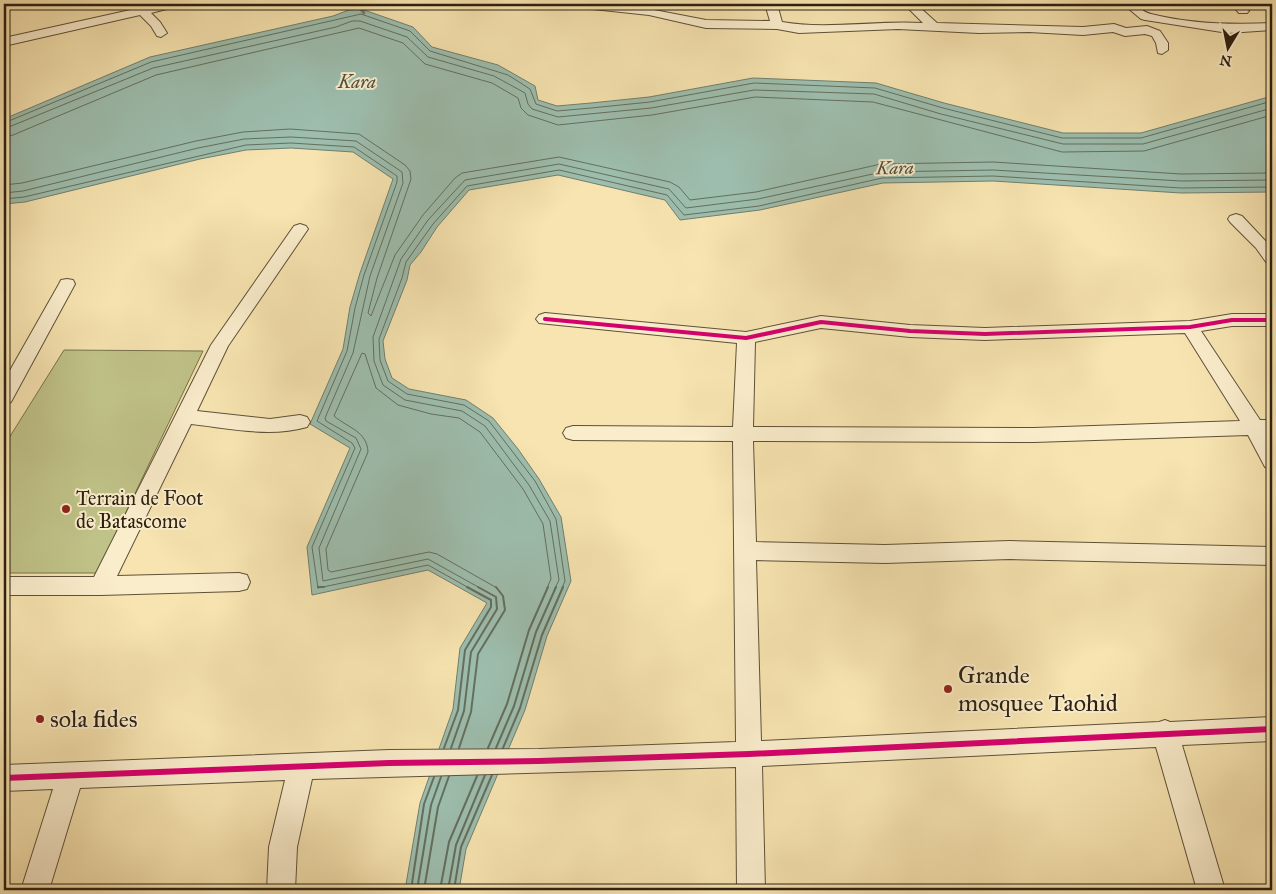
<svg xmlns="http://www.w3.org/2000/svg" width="1276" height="894" viewBox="0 0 1276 894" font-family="'IM FELL Great Primer',serif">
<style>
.green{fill:#c0c388;stroke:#76724c}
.water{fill:#9dbeae;stroke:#707f6f}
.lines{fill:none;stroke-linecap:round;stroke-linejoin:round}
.shore-far1{stroke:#646f5f;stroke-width:1}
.shore{stroke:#646f5f;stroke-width:2}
.stream{stroke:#707f6f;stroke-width:3}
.minor-casing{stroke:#5f5138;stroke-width:2}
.minor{fill:#faedcc;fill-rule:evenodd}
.cycleway-far1-casing{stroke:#faedcc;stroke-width:6}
.cycleway-casing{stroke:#faedcc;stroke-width:9}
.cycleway-far1{stroke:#d6006c;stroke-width:4}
.cycleway{stroke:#d6006c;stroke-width:6}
.poi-dot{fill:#8f2418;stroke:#faedcc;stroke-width:2}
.labels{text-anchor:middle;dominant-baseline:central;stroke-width:4;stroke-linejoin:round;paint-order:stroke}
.far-water-label{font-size:18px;font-style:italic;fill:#4e4f3f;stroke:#faedcc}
.poi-label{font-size:20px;fill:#2c2010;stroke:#faedcc;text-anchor:start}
.near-poi-label{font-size:24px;fill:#2c2010;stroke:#faedcc;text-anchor:start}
</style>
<rect width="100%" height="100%" fill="#f7e4b0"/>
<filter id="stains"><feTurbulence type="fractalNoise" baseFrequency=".004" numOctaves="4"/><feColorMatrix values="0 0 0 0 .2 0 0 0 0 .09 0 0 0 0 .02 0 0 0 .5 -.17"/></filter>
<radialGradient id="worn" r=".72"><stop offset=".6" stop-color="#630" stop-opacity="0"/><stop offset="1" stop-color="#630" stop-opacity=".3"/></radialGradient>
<path class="green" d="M 64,350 L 203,351 L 97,573 L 4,573 L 4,446 Z"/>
<path class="water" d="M 361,9 L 413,27 L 432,47 L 498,65 L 535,86 L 538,100 L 557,106 L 591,103 L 649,97 L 753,78 L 876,83 L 944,103 L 1063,133 L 1141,133 L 1272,96 L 1272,192 L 1181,193 L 993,181 L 883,183 L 760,210 L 680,220 L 665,200 L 558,175 L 469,190 L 437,227 L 421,252 L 410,265 L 407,280 L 383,341 L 385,359 L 392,378 L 409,389 L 466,400 L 493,418 L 518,449 L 539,479 L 561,517 L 571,581 L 547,636 L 525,710 L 466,849 L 459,890 L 405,890 L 420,803 L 453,709 L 460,648 L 487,603 L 428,570 L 312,595 L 307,547 L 350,448 L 310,424 L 343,349 L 350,307 L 360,273 L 393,179 L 353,152 L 291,148 L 246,150 L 200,159 L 25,202 L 4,204 L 4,119 L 150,57 L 333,16 L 349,10 Z"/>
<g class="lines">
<path class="shore-far1" d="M 4,123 L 151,62 L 361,14 L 410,31 L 430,51 L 508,75 L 530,89 L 536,104 L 557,111 L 591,108 L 650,102 L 754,83 L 875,88 L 943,108 L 1062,138 L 1141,138 L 1272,101
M 4,129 L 153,68 L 336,27 L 352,21 L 360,21 L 407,37 L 428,57 L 494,76 L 525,93 L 528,104 L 532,109 L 558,117 L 651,108 L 754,90 L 874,94 L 941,114 L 1063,144 L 1143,144 L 1272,108
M 4,137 L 13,135 L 156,75 L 359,28 L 403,43 L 425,64 L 492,83 L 518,98 L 521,108 L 528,115 L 558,125 L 652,115 L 755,97 L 873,102 L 1062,152 L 1144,151 L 1272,115
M 4,185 L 22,183 L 196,141 L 243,132 L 290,129 L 359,134 L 405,165 L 410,171 L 411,179 L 377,278 L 368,313 L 371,316 L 395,255 L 423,215 L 455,178 L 462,173 L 559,157 L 670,182 L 679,187 L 690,200 L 756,192 L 881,164 L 993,162 L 1181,174 L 1272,173
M 4,193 L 23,191 L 198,148 L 244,139 L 291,137 L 356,141 L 402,172 L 403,183 L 370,276 L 353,353 L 325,418 L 326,421 L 356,438 L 361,449 L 319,548 L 323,581 L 428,559 L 480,588
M 4,199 L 24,197 L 246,145 L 291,143 L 354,147 L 397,176 L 397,182 L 364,275 L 355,308 L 347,351 L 317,421 L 352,443 L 355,448 L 312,547 L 318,588
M 318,588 L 428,565 L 469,588
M 497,588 L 437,554 L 429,552 L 331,572 L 328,570 L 326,549 L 368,452 C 367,431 348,428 334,416 L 362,353 L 365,354 L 376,388 L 398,405 L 431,414 L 459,418 L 480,432 L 523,489 L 543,524 L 551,579 L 547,588
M 555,588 L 559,580 L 550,521 L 529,485 L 485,426 L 462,411 L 405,400 L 383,385 L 374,361 L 373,337 L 401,259 L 428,220 L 465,180 L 559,164 L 669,189 L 686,208 L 758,199 L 882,172 L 993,170 L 1181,181 L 1272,180
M 562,588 L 565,581 L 556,519 L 535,481 L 489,421 L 464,405 L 407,394 L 388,381 L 380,360 L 379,339 L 402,278 L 406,262 L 433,224 L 467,186 L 559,170 L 667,195 L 684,215 L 759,206 L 882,178 L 993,176 L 1181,188 L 1272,187"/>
<path class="shore" d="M 318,587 L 324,587
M 444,748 L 458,710 L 465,650 L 491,607 L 491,600 L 467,587
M 451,748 L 464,711 L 471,652 L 497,609 L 496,597 L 478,587
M 459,748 L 471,712 L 478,654 L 505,610 L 503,596 L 496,587
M 488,748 L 507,704 L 529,630 L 548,587
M 496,748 L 514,706 L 536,632 L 556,587
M 503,748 L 520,708 L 542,635 L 563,587
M 411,890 L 424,804 L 434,777
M 417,890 L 431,805 L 441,777
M 424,890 L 438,807 L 449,776
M 440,890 L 449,842 L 477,776
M 448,890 L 456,845 L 485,775
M 454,890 L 461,847 L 492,775"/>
<path class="stream" d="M 364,13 L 361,9 L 365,4"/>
<g class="minor-casing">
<path id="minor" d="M 130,4 L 142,4 L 145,7 L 160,4 L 180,4 L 178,6 L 151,13 L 160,22 L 167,33 L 161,37 L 157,36 L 151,26 L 140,15 L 4,46 L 4,38 L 135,9 Z
M 568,4 L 604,4 L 649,9 L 706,20 L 770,21 L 765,4 L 777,4 L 782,22 C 827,30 877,20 923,23 L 904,4 L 916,4 L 937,23 L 1083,27 L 1114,24 L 1126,28 L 1147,26 L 1160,31 L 1168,43 L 1168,50 L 1162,54 L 1158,53 L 1156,43 L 1152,36 L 1145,34 L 1125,36 L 1113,32 L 1083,35 L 1029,32 L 979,33 L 898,29 L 799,33 L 777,29 L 706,28 L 649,15 L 574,7 Z
M 1123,4 C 1142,3 1138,11 1151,14 C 1191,24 1232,25 1272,23 L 1272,30 L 1228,33 L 1145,20 L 1141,19 Z
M 1231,4 L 1243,4 L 1249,11 L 1247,13 L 1239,13 Z
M 1236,214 L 1242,216 L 1272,248 L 1272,264 L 1266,262 L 1256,248 L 1230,222 L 1228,219 L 1230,216 Z
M 300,224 L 306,226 L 308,229 L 228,346 L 197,411 L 270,419 L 300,415 L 307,417 L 310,422 L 307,427 C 269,438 229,428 191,424 L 117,576 L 239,573 L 247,575 L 250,582 L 247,589 L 239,591 L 101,595 L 4,595 L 4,577 L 94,577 L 211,345 L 294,226 Z
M 67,279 L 73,280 L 75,284 L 11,402 L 4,404 L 4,381 L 59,284 L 61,280 Z
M 545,313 L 746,332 L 821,316 L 910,325 L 985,328 L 1190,321 L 1232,314 L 1272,314 L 1272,326 L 1232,326 L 1201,331 L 1260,420 L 1272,420 L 1272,434 L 1267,434 L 1272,444 L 1272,470 L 1265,467 L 1248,435 L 1034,442 L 753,441 L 756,542 L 885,545 L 1010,541 L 1272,547 L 1272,565 L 1010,559 L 885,563 L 756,560 L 761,741 L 1159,722 L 1165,720 L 1170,722 L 1272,717 L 1272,741 L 1182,745 L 1225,890 L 1197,890 L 1156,747 L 762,766 L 765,890 L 737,890 L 736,767 L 312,779 L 297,847 L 295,890 L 267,890 L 269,847 L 285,780 L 80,788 L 49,890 L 21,890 L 53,789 L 4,791 L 4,765 L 389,750 L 539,749 L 736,742 L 733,441 L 573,440 L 566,438 L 563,433 L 566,428 L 573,426 L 733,427 L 737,343 L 539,323 L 536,319 L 539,315 ZM 821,328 L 910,337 L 985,340 L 1185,333 L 1240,421 L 1034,428 L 753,427 L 755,342 Z"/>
</g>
<use href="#minor" class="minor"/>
<g class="cycleway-far1-casing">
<path id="cycleway-far1" d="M 545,319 L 746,338 L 821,322 L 910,331 L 985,334 L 1190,327 L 1232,320 L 1272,320"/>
</g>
<g class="cycleway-casing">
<path id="cycleway" d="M 4,778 L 389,763 L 539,761 L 749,754 L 1272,729"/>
</g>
<use href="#cycleway-far1" class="cycleway-far1"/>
<use href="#cycleway" class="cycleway"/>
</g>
<g class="poi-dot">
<circle cx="66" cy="509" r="5"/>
<circle cx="948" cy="689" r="5"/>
<circle cx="40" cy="719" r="5"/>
</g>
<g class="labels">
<g class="far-water-label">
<text x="357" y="82">Kara</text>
<text transform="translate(895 168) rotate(-1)">Kara</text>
</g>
<g class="poi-label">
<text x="76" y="498">Terrain de Foot<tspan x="76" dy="23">de Batascome</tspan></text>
</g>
<g class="near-poi-label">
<text x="958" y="675">Grande<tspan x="958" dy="28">mosquee Taohid</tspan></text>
<text x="50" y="719">sola fides</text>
</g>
</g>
<rect width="1276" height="894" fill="none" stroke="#f7e4b0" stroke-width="20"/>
<rect x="5" y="5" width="1266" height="884" fill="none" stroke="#2c2010" stroke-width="2.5"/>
<rect x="10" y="10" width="1256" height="874" fill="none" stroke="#2c2010"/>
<g transform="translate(1228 48) rotate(190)" stroke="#faedcc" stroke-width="4" paint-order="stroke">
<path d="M0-4L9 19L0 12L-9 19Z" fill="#2c2010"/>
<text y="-8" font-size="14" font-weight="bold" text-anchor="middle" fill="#2c2010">N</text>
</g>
<rect width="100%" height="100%" filter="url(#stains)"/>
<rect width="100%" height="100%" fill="url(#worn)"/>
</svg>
